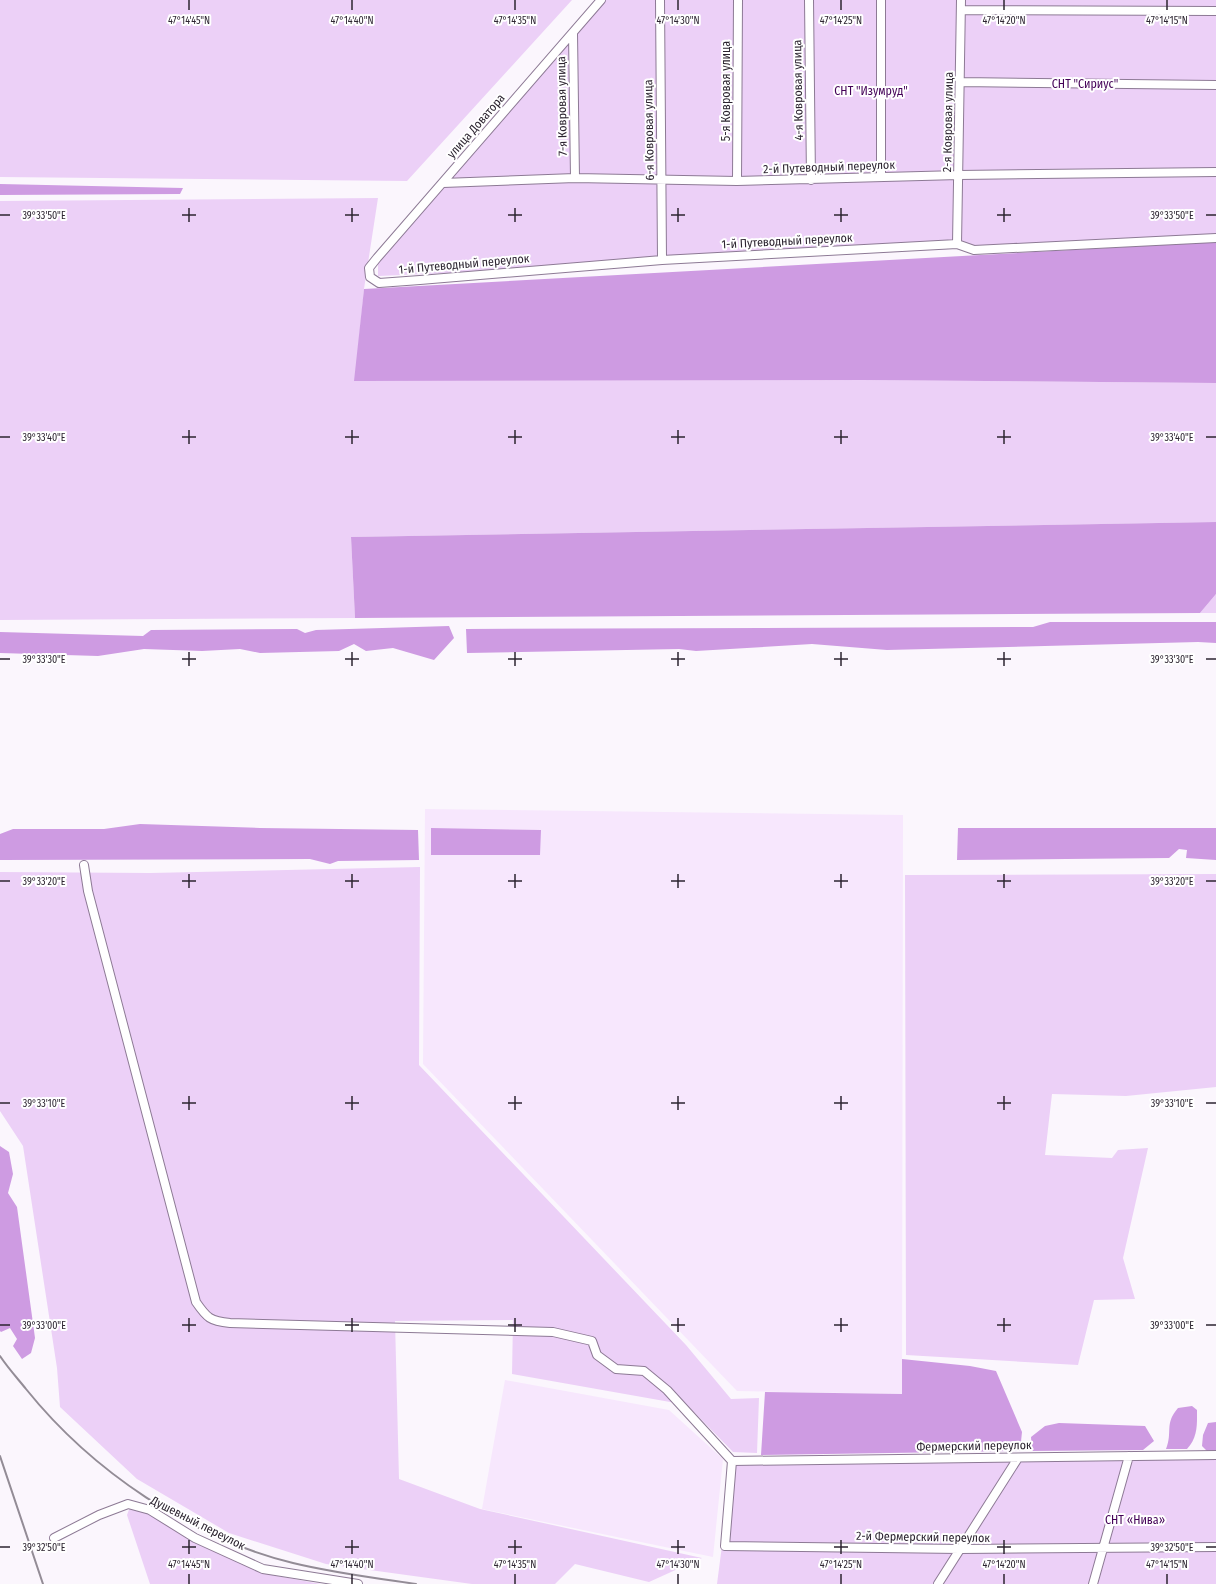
<svg xmlns="http://www.w3.org/2000/svg" width="1216" height="1584" viewBox="0 0 1216 1584" font-family="'Fira Sans Condensed',sans-serif">
<style>
.built{fill:#f7e7fd}
.green{fill:#ecd0f7}
.forest{fill:#ce9be2}
.lines{fill:none;stroke-linecap:round;stroke-linejoin:round}
.street-casing{stroke:#8d7a95;stroke-width:10}
.street{stroke:#fff;stroke-width:8}
.rail{stroke:#938c96;stroke-width:2}
.ticks{fill:none;stroke:#2c2430;stroke-width:1.5}
.labels{text-anchor:middle;dominant-baseline:central;stroke-width:4;stroke-linejoin:round;paint-order:stroke}
.park-label{font-size:12px;fill:#430057;stroke:#fff}
.street-label{font-size:12px;fill:#2c2430;stroke:#fff}
.ticks-label{font-size:10px;text-anchor:middle;fill:#2c2430;stroke:#fff;stroke-width:4;stroke-linejoin:round;paint-order:stroke}
</style>
<rect width="100%" height="100%" fill="#fbf6fd"/>
<path class="built" d="M 425,809 L 903,815 L 902,1394 L 737,1391 L 423,1064 Z
M 505,1380 L 669,1410 L 723,1459 L 713,1557 L 482,1509 Z"/>
<path class="green" d="M 0,0 L 572,0 L 407,181 L 0,177 Z
M 599,0 L 1216,0 L 1216,235 L 662,264 L 378,276 L 378,260 Z
M 378,198 L 364,289 L 355,381 L 863,380 L 1216,383 L 1216,522 L 351,537 L 355,618 L 0,620 L 0,201 Z
M 1216,594 L 1216,613 L 1200,613 Z
M 420,867 L 419,1065 L 686,1345 L 731,1399 L 759,1398 L 757,1453 L 733,1452 L 687,1405 L 512,1374 L 513,1320 L 395,1321 L 399,1479 L 480,1509 L 702,1558 L 649,1582 L 575,1564 L 555,1584 L 472,1584 L 326,1564 L 229,1533 L 137,1479 L 60,1407 L 57,1368 L 23,1146 L 0,1111 L 0,872 L 150,873 Z
M 1216,874 L 1216,1087 L 1126,1096 L 1052,1094 L 1045,1155 L 1112,1158 L 1118,1150 L 1148,1148 L 1123,1258 L 1135,1299 L 1094,1300 L 1078,1365 L 906,1355 L 905,875 Z
M 1216,1456 L 1216,1584 L 717,1584 L 733,1461 Z
M 131,1504 L 238,1562 L 272,1575 L 321,1584 L 150,1584 L 127,1515 Z"/>
<path class="forest" d="M 0,184 L 183,188 L 180,194 L 0,195 Z
M 1216,242 L 1216,383 L 863,380 L 354,381 L 364,289 Z
M 1216,522 L 1216,594 L 1200,613 L 355,618 L 351,537 Z
M 1050,622 L 1216,622 L 1216,643 L 1198,642 L 887,650 L 812,644 L 696,651 L 679,649 L 467,653 L 466,629 L 1033,627 Z
M 449,626 L 454,638 L 434,660 L 393,648 L 366,651 L 354,644 L 339,651 L 260,653 L 240,649 L 202,651 L 144,649 L 98,656 L 0,653 L 0,632 L 143,636 L 151,630 L 297,629 L 305,633 L 316,630 Z
M 140,824 L 260,828 L 418,830 L 419,860 L 338,861 L 330,864 L 310,859 L 0,860 L 0,834 L 13,829 L 104,829 Z
M 431,828 L 541,830 L 540,855 L 431,855 Z
M 958,828 L 1216,828 L 1216,860 L 1186,858 L 1187,850 L 1179,849 L 1169,858 L 957,860 Z
M 0,1146 L 9,1152 L 13,1174 L 8,1193 L 17,1207 L 35,1338 L 31,1353 L 22,1359 L 13,1346 L 17,1339 L 10,1328 L 1,1332 L 0,1331 Z
M 902,1359 L 970,1366 L 996,1371 L 1022,1432 L 1020,1451 L 761,1455 L 765,1392 L 902,1394 Z
M 1192,1406 L 1197,1410 C 1197,1425 1198,1437 1187,1449 L 1166,1449 C 1173,1432 1164,1424 1178,1408 Z
M 1216,1422 L 1216,1451 L 1207,1451 L 1202,1446 L 1203,1435 L 1208,1423 Z
M 1059,1423 L 1145,1426 L 1154,1441 L 1143,1450 L 1032,1451 L 1031,1437 L 1045,1426 Z"/>
<g class="lines">
<g class="street-casing">
<path id="street" d="M 601,0 L 377,258 L 369,268 L 370,277 L 379,283 L 420,280 L 662,260 L 957,244 L 974,250 L 1216,238
M 660,0 L 662,260
M 809,0 L 811,180
M 881,0 L 881,177
M 961,10 L 1216,11
M 573,33 L 575,178
M 961,82 L 1216,85
M 737,181 L 738,0
M 443,183 L 575,178 L 737,181 L 959,175 L 1216,172
M 957,244 L 961,0
M 84,865 L 88,891 L 196,1302 C 207,1318 210,1321 230,1323 L 553,1332 L 592,1341 L 597,1355 L 616,1369 L 644,1371 L 667,1390 L 732,1461 L 725,1546 L 960,1549 L 1216,1547
M 732,1461 L 1216,1455
M 54,1538 L 99,1515 L 128,1504 L 150,1510 L 195,1538 L 263,1569 L 358,1584
M 938,1584 L 1018,1458
M 1093,1584 L 1129,1456"/>
</g>
<use href="#street" class="street"/>
<path class="rail" d="M 0,1356 C 8,1368 18,1379 26,1389 C 92,1471 191,1538 293,1563 C 334,1573 375,1578 416,1584
M 0,1456 L 43,1584"/>
</g>
<path class="ticks" d="M 189,0 L 189,10M 352,0 L 352,10M 515,0 L 515,10M 678,0 L 678,10M 841,0 L 841,10M 1004,0 L 1004,10M 1167,0 L 1167,10M 189,208 L 189,222M 352,208 L 352,222M 515,208 L 515,222M 678,208 L 678,222M 841,208 L 841,222M 1004,208 L 1004,222M 0,215 L 10,215M 182,215 L 196,215M 345,215 L 359,215M 508,215 L 522,215M 671,215 L 685,215M 834,215 L 848,215M 997,215 L 1011,215M 1206,215 L 1216,215M 189,430 L 189,444M 352,430 L 352,444M 515,430 L 515,444M 678,430 L 678,444M 841,430 L 841,444M 1004,430 L 1004,444M 0,437 L 10,437M 182,437 L 196,437M 345,437 L 359,437M 508,437 L 522,437M 671,437 L 685,437M 834,437 L 848,437M 997,437 L 1011,437M 1206,437 L 1216,437M 189,652 L 189,666M 352,652 L 352,666M 515,652 L 515,666M 678,652 L 678,666M 841,652 L 841,666M 1004,652 L 1004,666M 0,659 L 10,659M 182,659 L 196,659M 345,659 L 359,659M 508,659 L 522,659M 671,659 L 685,659M 834,659 L 848,659M 997,659 L 1011,659M 1206,659 L 1216,659M 189,874 L 189,888M 352,874 L 352,888M 515,874 L 515,888M 678,874 L 678,888M 841,874 L 841,888M 1004,874 L 1004,888M 0,881 L 10,881M 182,881 L 196,881M 345,881 L 359,881M 508,881 L 522,881M 671,881 L 685,881M 834,881 L 848,881M 997,881 L 1011,881M 1206,881 L 1216,881M 189,1096 L 189,1110M 352,1096 L 352,1110M 515,1096 L 515,1110M 678,1096 L 678,1110M 841,1096 L 841,1110M 1004,1096 L 1004,1110M 0,1103 L 10,1103M 182,1103 L 196,1103M 345,1103 L 359,1103M 508,1103 L 522,1103M 671,1103 L 685,1103M 834,1103 L 848,1103M 997,1103 L 1011,1103M 1206,1103 L 1216,1103M 189,1318 L 189,1332M 352,1318 L 352,1332M 515,1318 L 515,1332M 678,1318 L 678,1332M 841,1318 L 841,1332M 1004,1318 L 1004,1332M 0,1325 L 10,1325M 182,1325 L 196,1325M 345,1325 L 359,1325M 508,1325 L 522,1325M 671,1325 L 685,1325M 834,1325 L 848,1325M 997,1325 L 1011,1325M 1206,1325 L 1216,1325M 189,1540 L 189,1554M 352,1540 L 352,1554M 515,1540 L 515,1554M 678,1540 L 678,1554M 841,1540 L 841,1554M 1004,1540 L 1004,1554M 0,1547 L 10,1547M 182,1547 L 196,1547M 345,1547 L 359,1547M 508,1547 L 522,1547M 671,1547 L 685,1547M 834,1547 L 848,1547M 997,1547 L 1011,1547M 1206,1547 L 1216,1547M 189,1574 L 189,1584M 352,1574 L 352,1584M 515,1574 L 515,1584M 678,1574 L 678,1584M 841,1574 L 841,1584M 1004,1574 L 1004,1584M 1167,1574 L 1167,1584"/>
<g class="labels">
<g class="park-label">
<text x="1085" y="84">СНТ "Сириус"</text>
<text x="871" y="91">СНТ "Изумруд"</text>
<text x="1135" y="1520">СНТ «Нива»</text>
</g>
<g class="street-label">
<text transform="translate(798 90) rotate(-91)">4-я Ковровая улица</text>
<text transform="translate(726 91) rotate(-90)">5-я Ковровая улица</text>
<text transform="translate(562 106) rotate(-91)">7-я Ковровая улица</text>
<text transform="translate(948 122) rotate(-89)">2-я Ковровая улица</text>
<text transform="translate(476 126) rotate(-49)">улица Доватора</text>
<text transform="translate(649 130) rotate(-91)">6-я Ковровая улица</text>
<text transform="translate(829 167) rotate(-2)">2-й Путеводный переулок</text>
<text transform="translate(787 241) rotate(-3)">1-й Путеводный переулок</text>
<text transform="translate(464 264) rotate(-5)">1-й Путеводный переулок</text>
<text transform="translate(974 1446) rotate(-1)">Фермерский переулок</text>
<text transform="translate(198 1523) rotate(27)">Душевный переулок</text>
<text transform="translate(923 1537) rotate(1)">2-й Фермерский переулок</text>
</g>
</g>
<g class="ticks-label">
<text x="189" y="24">47°14'45"N</text>
<text x="352" y="24">47°14'40"N</text>
<text x="515" y="24">47°14'35"N</text>
<text x="678" y="24">47°14'30"N</text>
<text x="841" y="24">47°14'25"N</text>
<text x="1004" y="24">47°14'20"N</text>
<text x="1167" y="24">47°14'15"N</text>
<text x="1172" y="219">39°33'50"E</text>
<text x="44" y="219">39°33'50"E</text>
<text x="1172" y="441">39°33'40"E</text>
<text x="44" y="441">39°33'40"E</text>
<text x="1172" y="663">39°33'30"E</text>
<text x="44" y="663">39°33'30"E</text>
<text x="1172" y="885">39°33'20"E</text>
<text x="44" y="885">39°33'20"E</text>
<text x="1172" y="1107">39°33'10"E</text>
<text x="44" y="1107">39°33'10"E</text>
<text x="1172" y="1329">39°33'00"E</text>
<text x="44" y="1329">39°33'00"E</text>
<text x="1172" y="1551">39°32'50"E</text>
<text x="44" y="1551">39°32'50"E</text>
<text x="189" y="1568">47°14'45"N</text>
<text x="352" y="1568">47°14'40"N</text>
<text x="515" y="1568">47°14'35"N</text>
<text x="678" y="1568">47°14'30"N</text>
<text x="841" y="1568">47°14'25"N</text>
<text x="1004" y="1568">47°14'20"N</text>
<text x="1167" y="1568">47°14'15"N</text>
</g>
</svg>
